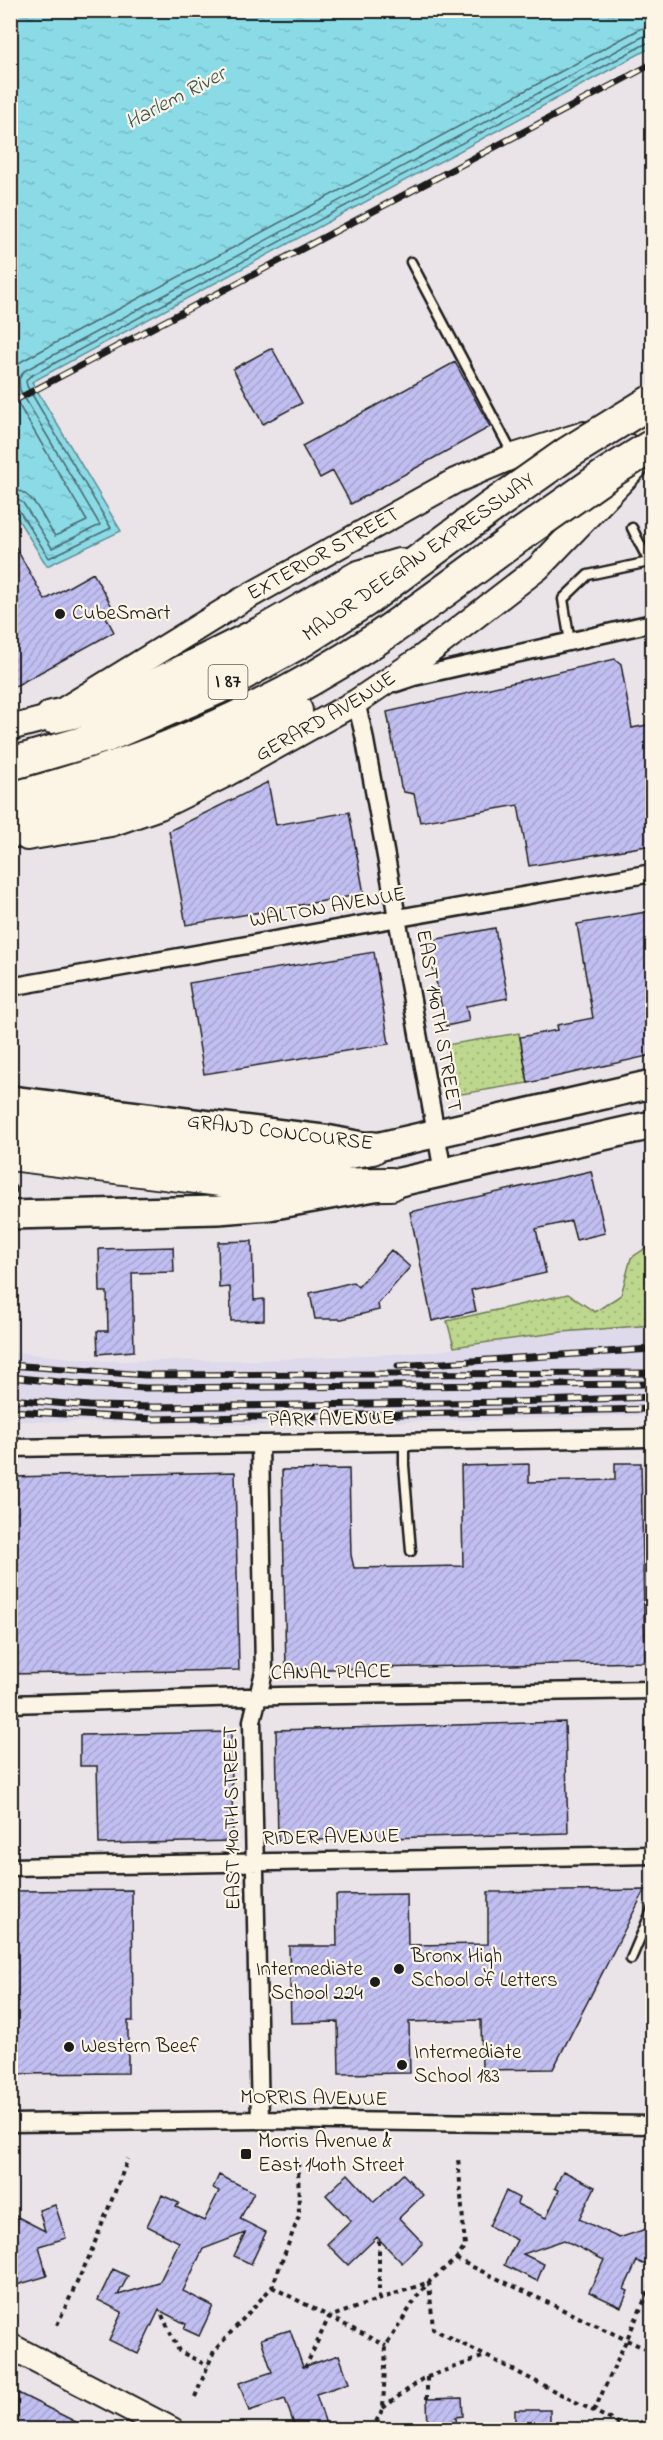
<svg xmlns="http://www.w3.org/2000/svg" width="663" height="2440" viewBox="0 0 663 2440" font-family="'Indie Flower',sans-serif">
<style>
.built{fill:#ded9eb}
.grass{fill:url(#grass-dots);stroke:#6d7a55;stroke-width:1.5}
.water{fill:url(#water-ripples);stroke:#5f8f96;stroke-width:1.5}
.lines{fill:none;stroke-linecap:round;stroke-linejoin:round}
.shore{stroke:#48686d;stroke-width:1.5}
.building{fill:url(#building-hatch);stroke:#1c1c1c;stroke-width:1.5}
.lane-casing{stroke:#1c1c1c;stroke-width:13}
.street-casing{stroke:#1c1c1c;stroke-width:21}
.secondary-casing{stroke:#1c1c1c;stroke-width:28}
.primary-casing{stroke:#1c1c1c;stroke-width:32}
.highway-casing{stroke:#1c1c1c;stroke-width:36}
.path{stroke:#1c1c1c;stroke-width:4;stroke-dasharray:4.5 4.5;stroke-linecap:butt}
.lane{stroke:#fcf5e5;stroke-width:8}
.street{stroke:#fcf5e5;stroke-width:16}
.secondary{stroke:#fcf5e5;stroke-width:24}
.primary{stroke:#fcf5e5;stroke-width:27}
.highway{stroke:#fcf5e5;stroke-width:32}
.rail-casing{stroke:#1c1c1c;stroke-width:7}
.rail{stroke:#fcf5e5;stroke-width:4.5;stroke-dasharray:14;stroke-linecap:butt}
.highway-bridge-casing{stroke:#1c1c1c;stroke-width:36;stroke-linecap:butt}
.highway-bridge{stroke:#fcf5e5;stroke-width:32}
.poi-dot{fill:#1c1c1c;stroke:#fcf5e5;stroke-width:2}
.labels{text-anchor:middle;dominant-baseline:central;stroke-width:4.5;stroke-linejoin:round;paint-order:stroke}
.shield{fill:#fcf5e5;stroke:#5f5d58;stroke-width:1.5}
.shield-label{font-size:20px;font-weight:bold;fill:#1c1c1c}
.street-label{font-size:21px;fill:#1c1c1c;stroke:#fcf5e5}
.poi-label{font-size:21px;fill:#1c1c1c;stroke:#fcf5e5;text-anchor:start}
.water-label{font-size:22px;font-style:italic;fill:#3d5559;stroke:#fcf5e5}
</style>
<defs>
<pattern id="grass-dots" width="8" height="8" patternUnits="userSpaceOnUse" patternTransform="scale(1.5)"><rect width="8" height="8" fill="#bed78e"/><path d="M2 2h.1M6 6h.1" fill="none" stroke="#a3b87a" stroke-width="1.8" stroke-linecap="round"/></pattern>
<pattern id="water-ripples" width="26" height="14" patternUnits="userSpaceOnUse" patternTransform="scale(1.5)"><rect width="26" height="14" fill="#8bdbe7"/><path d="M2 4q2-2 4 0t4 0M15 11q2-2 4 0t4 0" fill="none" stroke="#77bbc6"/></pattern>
<pattern id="building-hatch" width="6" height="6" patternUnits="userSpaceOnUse" patternTransform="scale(1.5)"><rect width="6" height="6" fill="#c1bef1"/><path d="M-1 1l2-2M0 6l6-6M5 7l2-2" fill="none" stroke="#a5a3ce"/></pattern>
</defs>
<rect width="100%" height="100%" fill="#eae4e9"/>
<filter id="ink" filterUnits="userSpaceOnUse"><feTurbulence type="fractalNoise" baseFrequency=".0167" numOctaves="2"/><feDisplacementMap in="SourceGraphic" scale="12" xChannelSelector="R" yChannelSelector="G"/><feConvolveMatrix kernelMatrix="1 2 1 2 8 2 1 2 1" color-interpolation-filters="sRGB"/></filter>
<g filter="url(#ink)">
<path class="built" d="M 652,1325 L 652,1415 L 289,1425 L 11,1421 L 11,1352 L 105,1361 L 261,1360 L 430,1352 L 562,1332 Z"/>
<path class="grass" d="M 519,1033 L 528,1083 L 456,1095 L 446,1045 Z
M 652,1244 L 652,1325 L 562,1332 L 454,1347 L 447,1321 L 568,1294 L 595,1312 L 621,1295 L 631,1258 Z"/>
<path class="water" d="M 11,10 L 652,11 L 652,47 L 32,382 L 121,531 L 47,566 L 11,508 Z"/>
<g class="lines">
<path class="shore" d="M 10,375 L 15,367 L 22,361 L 640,29 L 652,26
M 10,390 L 87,521 L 55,536 C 42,519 35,490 10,489
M 10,498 L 17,499 L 23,503 L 52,548 L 100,525 L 20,390 L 19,379 L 24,371 L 644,36 L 652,35
M 10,506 L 18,509 L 49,558 L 111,528 L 27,386 L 26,381 L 29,377 L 647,43 L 652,42"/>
</g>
<path class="building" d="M 272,348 L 302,403 L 263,424 L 233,369 Z
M 455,362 L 490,427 L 351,504 L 333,471 L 320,478 L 302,446 Z
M 10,537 L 45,600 L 93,573 L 115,612 L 106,617 L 114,632 L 10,689 Z
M 615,659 L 621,664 L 632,728 L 652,724 L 652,845 L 529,866 L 518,805 L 420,822 L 414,794 L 404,792 L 401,787 L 387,712 Z
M 268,782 L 276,825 L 349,812 L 364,894 L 186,925 L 169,831 Z
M 652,911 L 652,1055 L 528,1083 L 520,1037 L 558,1030 L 557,1025 L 593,1018 L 577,924 Z
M 495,928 L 508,998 L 466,1006 L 469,1021 L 446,1026 L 427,941 Z
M 374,952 L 389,1044 L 204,1074 L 189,983 Z
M 591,1171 L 605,1233 L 576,1240 L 571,1221 L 536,1229 L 546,1273 L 471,1290 L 476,1311 L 432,1321 L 410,1212 Z
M 252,1241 L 254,1300 L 264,1299 L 264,1320 L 231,1321 L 230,1287 L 219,1288 L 218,1242 Z
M 173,1247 L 174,1272 L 132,1273 L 134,1351 L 98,1354 L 97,1331 L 108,1331 L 107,1292 L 100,1292 L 99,1249 Z
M 391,1250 L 410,1267 L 378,1304 L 379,1310 L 342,1319 L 315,1319 L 310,1293 L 353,1282 L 358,1287 Z
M 615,1463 L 641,1463 L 645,1662 L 286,1670 L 282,1470 L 349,1469 L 351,1555 L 354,1568 L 463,1566 L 461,1466 L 529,1464 L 529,1482 L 615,1480 Z
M 235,1472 L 239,1670 L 10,1674 L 10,1477 Z
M 565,1722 L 568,1833 L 278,1841 L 276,1730 Z
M 231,1732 L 233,1841 L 99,1844 L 97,1766 L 80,1766 L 80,1735 Z
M 132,1890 L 133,2021 L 128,2021 L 128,2073 L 10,2074 L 10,1891 Z
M 645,1890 L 553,2069 L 482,2070 L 481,2020 L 409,2022 L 410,2073 L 339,2074 L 338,2022 L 291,2023 L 289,1946 L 337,1946 L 336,1895 L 407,1894 L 408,1945 L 488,1944 L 488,1892 Z
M 563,2171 L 595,2187 L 579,2219 L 619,2238 L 652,2227 L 652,2268 L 637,2261 L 624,2289 L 628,2291 L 621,2307 L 589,2292 L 604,2260 L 564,2240 L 523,2254 L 544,2264 L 537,2281 L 504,2265 L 517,2240 L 489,2226 L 506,2191 L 519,2198 L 517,2204 L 546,2218 L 559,2190 L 555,2188 Z
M 348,2174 L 374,2202 L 403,2174 L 423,2195 L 399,2218 L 423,2243 L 402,2263 L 377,2237 L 348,2265 L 327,2244 L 351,2221 L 326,2195 Z
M 219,2175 L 254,2192 L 240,2219 L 266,2232 L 251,2264 L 234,2256 L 245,2233 L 203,2249 L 183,2291 L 213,2306 L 199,2336 L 184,2329 L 186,2324 L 159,2310 L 138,2354 L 109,2340 L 122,2312 L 98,2300 L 113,2269 L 128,2276 L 118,2295 L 159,2283 L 179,2242 L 147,2226 L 162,2195 L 179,2203 L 176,2207 L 204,2221 L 219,2191 L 213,2188 Z
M 55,2205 L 66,2238 L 39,2246 L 47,2276 L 10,2287 L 10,2213 L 45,2231 L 39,2210 Z
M 290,2330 L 303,2367 L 339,2355 L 349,2383 L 316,2394 L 327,2427 L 318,2430 L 296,2430 L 285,2399 L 249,2411 L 239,2383 L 272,2372 L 261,2339 Z
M 18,2393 L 92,2430 L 18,2430 Z
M 462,2398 L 463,2416 L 456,2417 L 457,2430 L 428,2430 L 427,2399 Z
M 515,2410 L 550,2410 L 550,2428 L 515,2430 Z"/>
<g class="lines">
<g class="lane-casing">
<path id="lane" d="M 411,262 L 512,453
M 570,642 L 563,599 L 588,575 L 649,562 L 632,528
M 10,1190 L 11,1190
M 404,1441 L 404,1465 L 411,1551
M 631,1959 L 652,1910"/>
</g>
<g class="street-casing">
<path id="street" d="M 396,683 L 414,677 L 652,623
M 365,697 L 356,702 L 364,735 L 443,1172
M 10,987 L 652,873
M 260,1444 L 264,1672 L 252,1721 L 260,2120
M 10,1448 L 652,1438
M 10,1704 L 279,1696 L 652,1690
M 10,1867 L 652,1855
M 10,2123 L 260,2120 L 652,2125"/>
</g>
<g class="secondary-casing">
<g id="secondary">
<path d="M 629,419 C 641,422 650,428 652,440"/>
<path id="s1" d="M 10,728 L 52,717 L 242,600 L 455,481 L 514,456 L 584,434"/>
<path id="s2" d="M 27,838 L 111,824 L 160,807 L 223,776 L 356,702 L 420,659 L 538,568 L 639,463"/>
<path d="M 10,2346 L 172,2430"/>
</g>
</g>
<g class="primary-casing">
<path id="primary" d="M 10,1100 L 331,1140 L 372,1148 L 652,1084
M 10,1215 L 218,1210 L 269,1206 L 391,1184 L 652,1125"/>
</g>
<g class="highway-casing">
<path id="highway" d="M 52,717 L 104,705 L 152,687 L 263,632 L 359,577 L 399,565
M 10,764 L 106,736 L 217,688 L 303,640 L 366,600 L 490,508
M 10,799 C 140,765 263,714 375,640 C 424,607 471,571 519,536
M 10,832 L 63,816 L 177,773 L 296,711
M 10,1127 C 59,1133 108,1140 157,1146 C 232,1155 297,1163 372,1148
M 10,1154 L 237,1182 L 284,1185 L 391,1184"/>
</g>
<path class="path" d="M 456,2259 L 652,2352
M 272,2287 L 386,2346
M 379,2299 L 379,2237
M 162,2315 L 179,2351 L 208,2366
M 57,2325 L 89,2257 L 128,2159
M 305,2368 L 329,2317 L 429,2282 L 433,2329 L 631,2430
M 427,2377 L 427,2399
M 195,2397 L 214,2351 L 272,2287 L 299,2216 L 298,2158
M 383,2408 L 422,2379 L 485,2356
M 594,2411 L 651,2286 L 652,2287
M 372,2430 L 383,2408 L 386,2346 L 418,2295 L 429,2282 L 456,2259 L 465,2247 L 458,2157
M 632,2430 L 652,2413"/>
<use href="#lane" class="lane"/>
<use href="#street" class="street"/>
<use href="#secondary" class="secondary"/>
<use href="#primary" class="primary"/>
<use href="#highway" class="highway"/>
<g class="rail-casing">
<path id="rail" d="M 10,403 L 652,64
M 10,1365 L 145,1375 L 652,1373
M 398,1366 L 652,1349
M 10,1377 L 78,1384 L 145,1388 L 652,1384
M 10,1399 L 89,1406 L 155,1407 L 512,1402 L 652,1397
M 10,1411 L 154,1419 L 652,1409"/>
</g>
<use href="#rail" class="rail"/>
<g class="highway-bridge-casing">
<path id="highway-bridge" d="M 490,508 L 568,453 L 652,401
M 519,536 L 610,472 L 652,446"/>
</g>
<use href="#highway-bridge" class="highway-bridge"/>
</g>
</g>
<g class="poi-dot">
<circle cx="60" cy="614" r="6"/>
<circle cx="399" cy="1969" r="6"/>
<circle cx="375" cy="1982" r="6"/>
<circle cx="69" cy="2047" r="6"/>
<circle cx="402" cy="2065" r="6"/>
<rect x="240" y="2148" width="12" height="12" rx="3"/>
</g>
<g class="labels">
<rect class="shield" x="208.5" y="665" width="39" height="34" rx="4.5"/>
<g class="shield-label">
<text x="228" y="682">I 87</text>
</g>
<g class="street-label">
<text stroke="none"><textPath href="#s1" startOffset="360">EXTERIOR STREET</textPath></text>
<text transform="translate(419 558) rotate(-35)">MAJOR DEEGAN EXPRESSWAY</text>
<text stroke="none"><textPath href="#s2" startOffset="326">GERARD AVENUE</textPath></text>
<text transform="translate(328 908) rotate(-10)">WALTON AVENUE</text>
<text transform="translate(438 1021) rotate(80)">EAST 140TH STREET</text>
<text transform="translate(280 1133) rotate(7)">GRAND CONCOURSE</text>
<text transform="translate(331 1420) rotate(-1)">PARK AVENUE</text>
<text transform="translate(331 1673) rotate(-1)">CANAL PLACE</text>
<text transform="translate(233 1818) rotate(-91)">EAST 140TH STREET</text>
<text transform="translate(331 1838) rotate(-1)">RIDER AVENUE</text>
<text transform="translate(314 2099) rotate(1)">MORRIS AVENUE</text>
</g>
<g class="poi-label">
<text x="72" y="614">CubeSmart</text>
<text x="411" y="1957">Bronx High<tspan x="411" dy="24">School of Letters</tspan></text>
<text x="363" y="1970" text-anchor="end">Intermediate<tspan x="363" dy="24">School 224</tspan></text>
<text x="81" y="2047">Western Beef</text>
<text x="414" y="2053">Intermediate<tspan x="414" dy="24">School 183</tspan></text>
<text x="258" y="2142">Morris Avenue &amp;<tspan x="258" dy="24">East 140th Street</tspan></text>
</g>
<g class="water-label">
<text transform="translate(176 99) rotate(-28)">Harlem River</text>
</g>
</g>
<rect width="663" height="2440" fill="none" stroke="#fcf5e5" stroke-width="36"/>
<rect x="18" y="18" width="627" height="2404" fill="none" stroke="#1c1c1c" stroke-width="2" filter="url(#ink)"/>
</svg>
